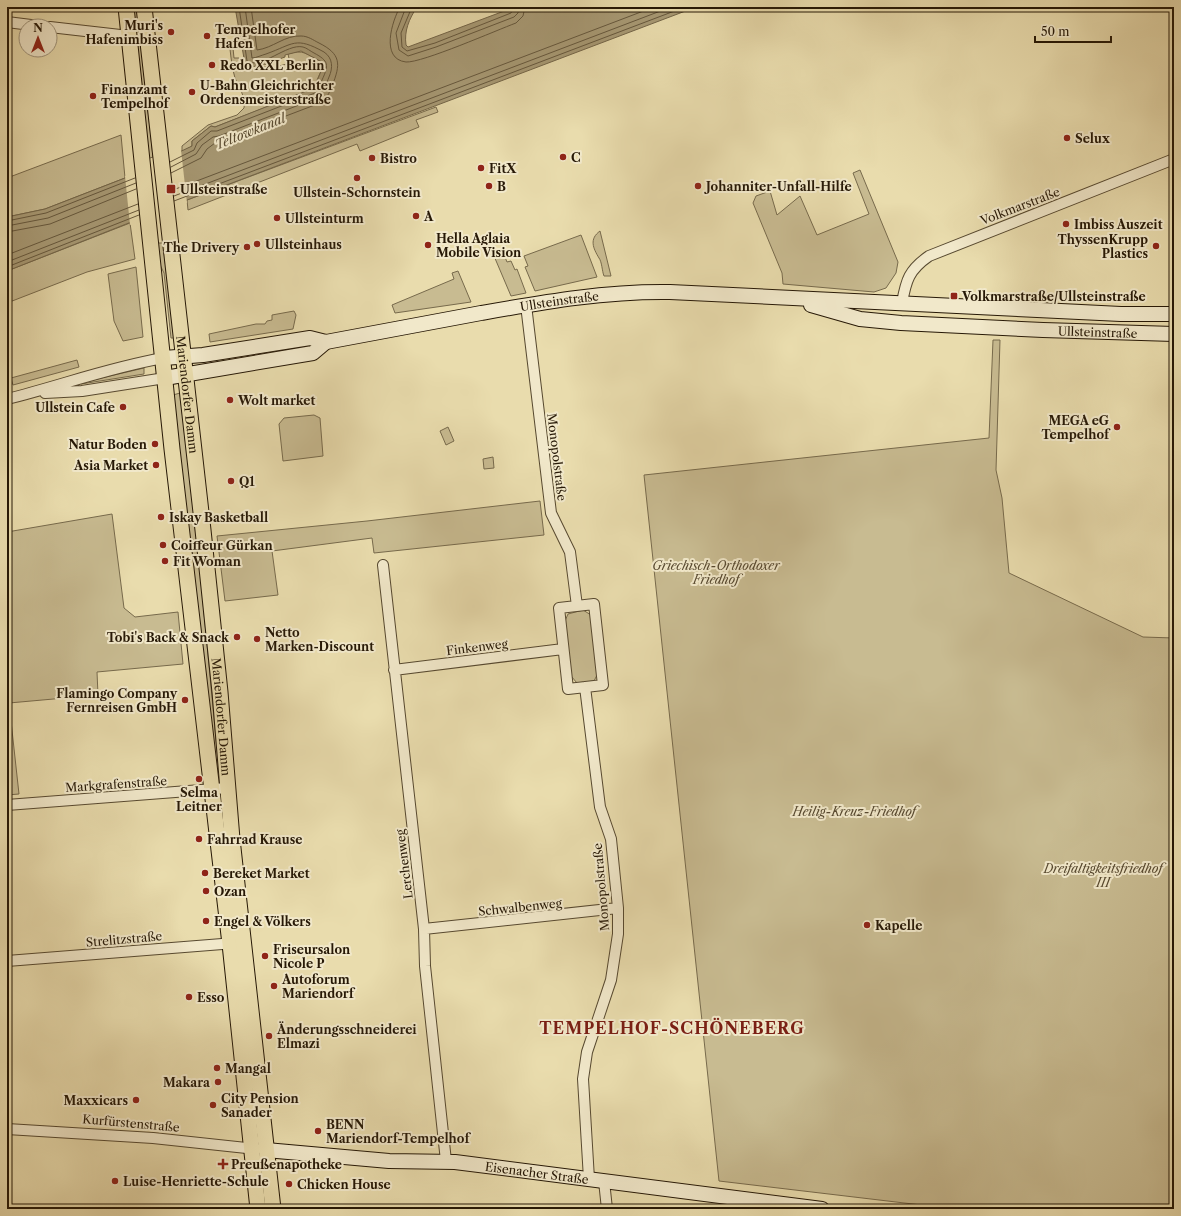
<svg xmlns="http://www.w3.org/2000/svg" width="1181" height="1216" viewBox="0 0 1181 1216" font-family="'Libre Caslon Text',serif">
<style>
.green{fill:#c8bb91;stroke:#776a4c}
.water{fill:#a79974;stroke:#736548}
.pier{fill:#e9dcad}
.lines{fill:none;stroke-linecap:round;stroke-linejoin:round}
.shore{stroke:#66583d;stroke-width:1}
.street-casing{stroke:#574930;stroke-width:12}
.secondary-casing{stroke:#261806;stroke-width:16}
.primary-casing{stroke:#261806;stroke-width:17}
.street{stroke:#f1e8ca;stroke-width:10}
.secondary{stroke:#f1e8ca;stroke-width:14}
.primary{stroke:#e9dcad;stroke-width:15}
.poi-dot{fill:#8f2418;stroke:#f1e8ca;stroke-width:1.5}
.labels{text-anchor:middle;dominant-baseline:central;stroke-width:4;stroke-linejoin:round;paint-order:stroke}
.poi-label{font-size:12px;font-weight:bold;fill:#261806;stroke:#f1e8ca;text-anchor:start}
.street-label{font-size:12px;fill:#261806;stroke:#f1e8ca}
.park-label{font-size:12px;font-style:italic;fill:#574930;stroke:#f1e8ca}
.water-label{font-size:13px;font-style:italic;fill:#5a4c32;stroke:#f1e8ca}
.district-label{font-size:16px;font-weight:bold;letter-spacing:1px;fill:#7a1f14;stroke:#f1e8ca}
</style>
<rect width="100%" height="100%" fill="#e9dcad"/>
<filter id="stains"><feTurbulence type="fractalNoise" baseFrequency=".005" numOctaves="4"/><feColorMatrix values="0 0 0 0 .2 0 0 0 0 .09 0 0 0 0 .02 0 0 0 .5 -.17"/></filter>
<radialGradient id="worn" r=".72"><stop offset=".6" stop-color="#630" stop-opacity="0"/><stop offset="1" stop-color="#630" stop-opacity=".3"/></radialGradient>
<path class="green" d="M 131,7 L 137,7 L 153,157 L 147,159 Z
M 233,48 L 234,58 L 239,58 L 241,65 L 250,70 L 268,66 L 269,69 L 290,63 L 288,54 C 303,49 307,54 320,61 L 322,69 L 313,89 L 215,127 L 211,126 L 192,141 L 192,146 L 182,152 L 182,146 L 208,125 L 237,115 L 244,108 C 246,97 239,88 235,78 C 232,68 231,58 230,49 Z
M 436,107 L 438,112 L 416,120 L 419,127 L 360,151 L 357,144 L 188,210 L 187,200 Z
M 121,135 L 125,178 L 45,209 L 7,217 L 7,178 Z
M 860,170 L 898,262 L 896,273 L 886,288 L 874,292 L 783,284 L 782,273 L 753,203 L 756,196 L 770,191 L 777,215 L 800,196 L 817,235 L 869,214 L 853,173 Z
M 130,223 L 135,259 L 87,272 L 7,303 L 7,271 Z
M 600,231 L 611,276 L 604,276 C 602,271 602,262 599,258 C 593,248 589,239 600,231 Z
M 581,235 L 597,277 L 535,291 L 525,267 L 528,266 L 524,256 Z
M 157,243 L 163,243 L 174,338 L 171,338 L 164,273 L 158,261 Z
M 502,250 L 507,262 L 511,261 L 515,270 L 517,269 L 526,293 L 511,296 L 494,256 Z
M 136,267 L 143,337 L 123,341 L 114,321 L 108,274 Z
M 458,271 L 471,302 L 395,313 L 392,305 L 454,279 L 452,273 Z
M 294,311 L 296,315 L 293,329 L 210,342 L 209,334 L 256,324 L 265,324 L 267,321 L 272,320 L 272,315 Z
M 993,340 L 1000,340 L 996,470 L 1002,498 L 1009,573 L 1143,637 L 1174,638 L 1174,1209 L 955,1209 L 719,1181 L 644,475 L 989,438 Z
M 77,360 L 79,367 L 13,385 L 11,378 Z
M 144,368 L 144,374 L 81,384 L 80,383 Z
M 180,393 L 199,560 L 219,771 L 216,772 L 173,395 Z
M 314,415 L 320,418 L 323,456 L 283,461 L 279,424 L 284,418 Z
M 448,427 L 454,441 L 446,445 L 440,431 Z
M 493,457 L 494,468 L 484,469 L 483,459 Z
M 540,501 L 544,535 L 374,553 L 372,538 L 272,551 L 278,595 L 225,601 L 217,536 L 367,521 Z
M 112,514 L 124,608 L 135,617 L 178,612 L 183,664 L 97,672 L 98,695 L 9,703 L 19,794 L 7,795 L 7,532 Z
M 583,610 L 591,615 L 598,673 L 594,681 L 577,683 L 571,676 L 565,621 L 568,614 Z"/>
<path class="water" d="M 235,7 L 417,7 C 409,19 404,31 406,45 L 408,47 L 515,7 L 696,7 L 187,200 L 7,271 L 7,217 L 45,209 L 125,178 L 192,146 L 192,141 L 211,126 L 215,127 L 314,88 L 322,69 L 322,62 L 301,51 L 285,55 L 285,57 C 273,61 256,71 245,64 Z"/>
<path class="pier" d="M 181,150 L 187,203 L 130,225 L 125,176 Z"/>
<g class="lines">
<path class="shore" d="M 400,7 C 392,21 380,59 406,62 C 422,63 497,30 516,23 L 523,16 L 525,7
M 406,7 L 396,33 L 399,50 L 408,56 L 436,47 L 514,17 L 518,13 L 519,7
M 412,7 L 401,33 L 402,47 L 407,51 L 435,43 L 511,13 L 514,7
M 170,162 L 194,150 L 197,143 L 211,131 L 217,131 L 315,93 C 319,90 320,85 322,80 C 329,65 329,61 314,53 C 310,51 307,48 303,47 C 287,43 261,70 247,61 L 239,7
M 171,167 L 196,154 L 202,145 L 213,137 L 219,136 L 317,98 C 324,93 326,84 329,77 C 333,68 333,58 324,52 C 295,36 294,44 266,54 C 262,55 256,58 252,58 L 245,7
M 171,173 L 201,158 L 207,149 L 215,143 L 320,103 C 327,99 329,93 332,86 C 341,64 341,54 319,43 C 313,40 308,36 301,36 C 285,35 273,48 257,50 L 251,7
M 173,190 L 654,7
M 174,196 L 671,7
M 174,201 L 685,7
M 7,221 L 46,213 L 135,178
M 7,226 L 48,218 L 136,183
M 7,232 L 50,224 L 136,189
M 7,255 L 138,204
M 7,262 L 139,210
M 7,267 L 139,215"/>
<g class="street-casing">
<path id="street" d="M 7,22 L 39,26
M 50,27 L 129,36
M 902,303 C 906,280 909,270 929,256 L 1174,159
M 526,305 L 551,513 L 570,552 L 577,606
M 45,393 L 82,391 L 165,378
M 7,399 C 60,386 110,367 164,358
M 383,565 L 424,929 L 425,966 L 446,1161
M 594,604 L 603,685 L 568,689 L 559,608 Z
M 394,670 L 563,649
M 585,687 L 600,807 L 611,839 L 618,908 L 618,934 L 611,980 L 587,1052 L 583,1079 L 589,1179
M 7,805 L 227,788
M 424,929 L 618,908
M 7,961 L 235,943
M 7,1129 L 153,1138 L 256,1149
M 604,1181 L 607,1209"/>
</g>
<g class="secondary-casing">
<g id="secondary">
<path id="s1" d="M 811,305 L 860,319 L 901,323 L 1043,330 L 1174,334"/>
<path id="s2" d="M 164,358 L 203,355 L 310,338 L 326,342 C 378,332 429,323 481,313 C 544,302 606,291 670,292 L 1121,314 L 1174,314"/>
<path d="M 165,378 L 313,353 L 326,342"/>
<path id="s3" d="M 266,1150 L 389,1161 L 455,1162 L 822,1209"/>
</g>
</g>
<g class="primary-casing">
<g id="primary">
<path d="M 126,7 L 172,449 L 230,944 L 258,1209"/>
<path id="s4" d="M 144,7 L 203,530 L 220,692 L 232,839 L 273,1209"/>
</g>
</g>
<use href="#street" class="street"/>
<use href="#secondary" class="secondary"/>
<use href="#primary" class="primary"/>
</g>
<g class="poi-dot">
<circle cx="171" cy="32" r="4"/>
<circle cx="207" cy="36" r="4"/>
<circle cx="212" cy="65" r="4"/>
<circle cx="192" cy="92" r="4"/>
<circle cx="93" cy="96" r="4"/>
<circle cx="1067" cy="138" r="4"/>
<circle cx="563" cy="157" r="4"/>
<circle cx="372" cy="158" r="4"/>
<circle cx="481" cy="168" r="4"/>
<circle cx="357" cy="178" r="4"/>
<circle cx="489" cy="186" r="4"/>
<circle cx="698" cy="186" r="4"/>
<rect x="166" y="184" width="10" height="10" rx="2"/>
<circle cx="416" cy="216" r="4"/>
<circle cx="277" cy="218" r="4"/>
<circle cx="1066" cy="224" r="4"/>
<circle cx="257" cy="244" r="4"/>
<circle cx="428" cy="245" r="4"/>
<circle cx="1156" cy="246" r="4"/>
<circle cx="247" cy="247" r="4"/>
<rect x="950" y="292" width="8" height="8" rx="2"/>
<circle cx="230" cy="400" r="4"/>
<circle cx="123" cy="407" r="4"/>
<circle cx="1117" cy="427" r="4"/>
<circle cx="155" cy="444" r="4"/>
<circle cx="156" cy="465" r="4"/>
<circle cx="231" cy="481" r="4"/>
<circle cx="161" cy="517" r="4"/>
<circle cx="163" cy="545" r="4"/>
<circle cx="165" cy="561" r="4"/>
<circle cx="237" cy="637" r="4"/>
<circle cx="257" cy="639" r="4"/>
<circle cx="185" cy="700" r="4"/>
<circle cx="199" cy="779" r="4"/>
<circle cx="199" cy="839" r="4"/>
<circle cx="205" cy="873" r="4"/>
<circle cx="206" cy="891" r="4"/>
<circle cx="206" cy="921" r="4"/>
<circle cx="867" cy="925" r="4"/>
<circle cx="265" cy="956" r="4"/>
<circle cx="274" cy="986" r="4"/>
<circle cx="189" cy="997" r="4"/>
<circle cx="269" cy="1036" r="4"/>
<circle cx="217" cy="1068" r="4"/>
<circle cx="218" cy="1082" r="4"/>
<circle cx="136" cy="1100" r="4"/>
<circle cx="213" cy="1105" r="4"/>
<circle cx="318" cy="1131" r="4"/>
<path d="M221 1158h4v4h4v4h-4v4h-4v-4h-4v-4h4z"/>
<circle cx="115" cy="1181" r="4"/>
<circle cx="289" cy="1184" r="4"/>
</g>
<g class="labels">
<g class="poi-label">
<text x="163" y="25" text-anchor="end">Muri's<tspan x="163" dy="14">Hafenimbiss</tspan></text>
<text x="215" y="29">Tempelhofer<tspan x="215" dy="14">Hafen</tspan></text>
<text x="220" y="65">Redo XXL Berlin</text>
<text x="200" y="85">U-Bahn Gleichrichter<tspan x="200" dy="14">Ordensmeisterstraße</tspan></text>
<text x="101" y="89">Finanzamt<tspan x="101" dy="14">Tempelhof</tspan></text>
<text x="1075" y="138">Selux</text>
<text x="571" y="157">C</text>
<text x="380" y="158">Bistro</text>
<text x="489" y="168">FitX</text>
<text x="497" y="186">B</text>
<text x="706" y="186">Johanniter-Unfall-Hilfe</text>
<text x="180" y="189">Ullsteinstraße</text>
<text x="357" y="192" text-anchor="middle">Ullstein-Schornstein</text>
<text x="424" y="216">A</text>
<text x="285" y="218">Ullsteinturm</text>
<text x="1074" y="224">Imbiss Auszeit</text>
<text x="436" y="238">Hella Aglaia<tspan x="436" dy="14">Mobile Vision</tspan></text>
<text x="1148" y="239" text-anchor="end">ThyssenKrupp<tspan x="1148" dy="14">Plastics</tspan></text>
<text x="265" y="244">Ullsteinhaus</text>
<text x="239" y="247" text-anchor="end">The Drivery</text>
<text x="962" y="296">Volkmarstraße/Ullsteinstraße</text>
<text x="238" y="400">Wolt market</text>
<text x="115" y="407" text-anchor="end">Ullstein Cafe</text>
<text x="1109" y="420" text-anchor="end">MEGA eG<tspan x="1109" dy="14">Tempelhof</tspan></text>
<text x="147" y="444" text-anchor="end">Natur Boden</text>
<text x="148" y="465" text-anchor="end">Asia Market</text>
<text x="239" y="481">Q1</text>
<text x="169" y="517">Iskay Basketball</text>
<text x="171" y="545">Coiffeur Gürkan</text>
<text x="173" y="561">Fit Woman</text>
<text x="265" y="632">Netto<tspan x="265" dy="14">Marken-Discount</tspan></text>
<text x="229" y="637" text-anchor="end">Tobi's Back &amp; Snack</text>
<text x="177" y="693" text-anchor="end">Flamingo Company<tspan x="177" dy="14">Fernreisen GmbH</tspan></text>
<text x="199" y="792" text-anchor="middle">Selma<tspan x="199" dy="14">Leitner</tspan></text>
<text x="207" y="839">Fahrrad Krause</text>
<text x="213" y="873">Bereket Market</text>
<text x="214" y="891">Ozan</text>
<text x="214" y="921">Engel &amp; Völkers</text>
<text x="875" y="925">Kapelle</text>
<text x="273" y="949">Friseursalon<tspan x="273" dy="14">Nicole P</tspan></text>
<text x="282" y="979">Autoforum<tspan x="282" dy="14">Mariendorf</tspan></text>
<text x="197" y="997">Esso</text>
<text x="277" y="1029">Änderungsschneiderei<tspan x="277" dy="14">Elmazi</tspan></text>
<text x="225" y="1068">Mangal</text>
<text x="210" y="1082" text-anchor="end">Makara</text>
<text x="221" y="1098">City Pension<tspan x="221" dy="14">Sanader</tspan></text>
<text x="128" y="1100" text-anchor="end">Maxxicars</text>
<text x="326" y="1124">BENN<tspan x="326" dy="14">Mariendorf-Tempelhof</tspan></text>
<text x="231" y="1164">Preußenapotheke</text>
<text x="123" y="1181">Luise-Henriette-Schule</text>
<text x="297" y="1184">Chicken House</text>
</g>
<g class="street-label">
<text transform="translate(1020 206) rotate(-21)">Volkmarstraße</text>
<text stroke="none"><textPath href="#s2" startOffset="401">Ullsteinstraße</textPath></text>
<text stroke="none"><textPath href="#s1" startOffset="289">Ullsteinstraße</textPath></text>
<text stroke="none"><textPath href="#s4" startOffset="390">Mariendorfer Damm</textPath></text>
<text transform="translate(557 457) rotate(83)">Monopolstraße</text>
<text transform="translate(477 647) rotate(-7)">Finkenweg</text>
<text stroke="none"><textPath href="#s4" startOffset="714">Mariendorfer Damm</textPath></text>
<text transform="translate(116 784) rotate(-4)">Markgrafenstraße</text>
<text transform="translate(404 864) rotate(-97)">Lerchenweg</text>
<text transform="translate(601 887) rotate(-95)">Monopolstraße</text>
<text transform="translate(520 907) rotate(-6)">Schwalbenweg</text>
<text transform="translate(124 939) rotate(-5)">Strelitzstraße</text>
<text transform="translate(131 1123) rotate(5)">Kurfürstenstraße</text>
<text stroke="none"><textPath href="#s3" startOffset="272">Eisenacher Straße</textPath></text>
</g>
<g class="park-label">
<text x="716" y="565">Griechisch-Orthodoxer<tspan x="716" dy="14">Friedhof</tspan></text>
<text x="854" y="811">Heilig-Kreuz-Friedhof</text>
<text x="1103" y="868">Dreifaltigkeitsfriedhof<tspan x="1103" dy="14">III</tspan></text>
</g>
<g class="water-label">
<text transform="translate(250 131) rotate(-22)">Teltowkanal</text>
</g>
<g class="district-label">
<text x="672" y="1028">TEMPELHOF-SCHÖNEBERG</text>
</g>
</g>
<rect width="1181" height="1216" fill="none" stroke="#e9dcad" stroke-width="24"/>
<rect x="8" y="8" width="1165" height="1200" fill="none" stroke="#261806" stroke-width="2"/>
<rect x="12" y="12" width="1157" height="1192" fill="none" stroke="#261806"/>
<g transform="translate(38 38)"><circle r="19" fill="#f1e8ca" stroke="#a0957c"/>
<path d="M0-3L7 15L0 10L-7 15Z" fill="#8f2418"/>
<text y="-6" font-size="11" font-weight="bold" text-anchor="middle" fill="#261806">N</text>
</g>
<path d="M1035 36v6h76v-6" fill="none" stroke="#261806" stroke-width="2"/>
<text x="1041" y="36" font-size="12" fill="#261806" stroke="#f1e8ca" stroke-width="3" paint-order="stroke">50 m</text>
<rect width="100%" height="100%" filter="url(#stains)"/>
<rect width="100%" height="100%" fill="url(#worn)"/>
</svg>
